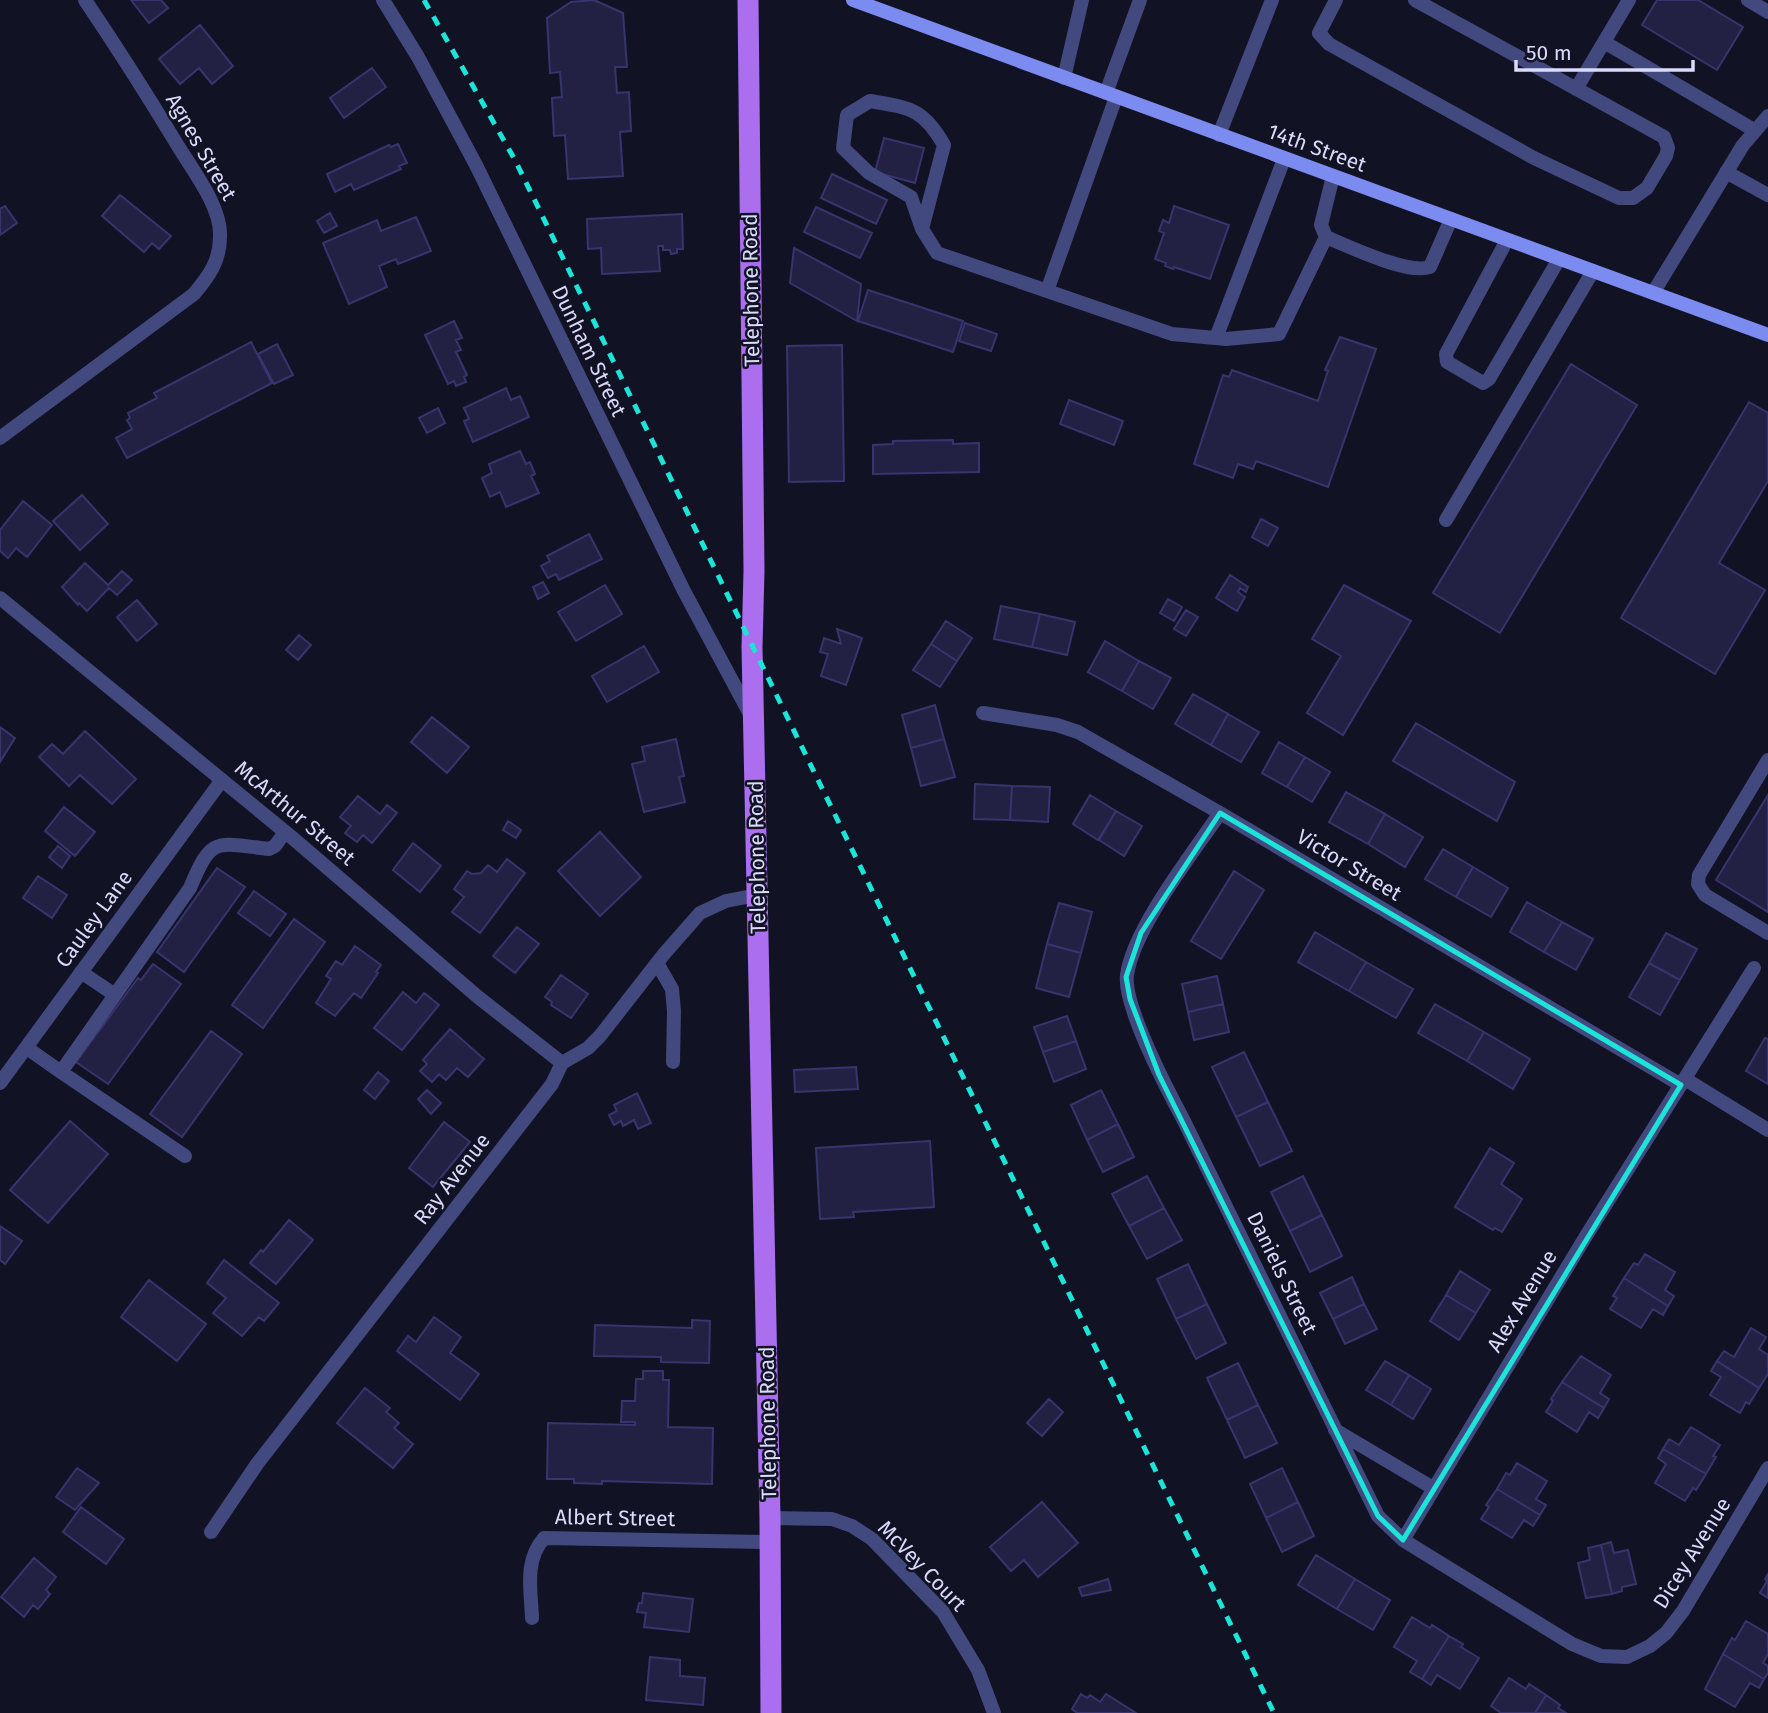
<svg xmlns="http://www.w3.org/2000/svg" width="1768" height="1713" viewBox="0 0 1768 1713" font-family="'Fira Sans',sans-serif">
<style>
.building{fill:#222043;stroke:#37356d;stroke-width:2}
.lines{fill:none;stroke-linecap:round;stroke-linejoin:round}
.lane{stroke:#42497e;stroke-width:14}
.street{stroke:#42497e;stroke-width:14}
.secondary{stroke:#7c8bf0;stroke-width:14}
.primary{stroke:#aa6eee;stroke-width:21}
.rail{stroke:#1ce4d9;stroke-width:5;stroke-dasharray:10 9;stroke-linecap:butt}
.marked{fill:none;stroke:#1ce4d9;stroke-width:5;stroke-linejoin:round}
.labels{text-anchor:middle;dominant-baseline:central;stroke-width:5;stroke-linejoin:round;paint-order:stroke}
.street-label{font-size:21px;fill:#dadbfb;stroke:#121225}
</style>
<rect width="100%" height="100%" fill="#121225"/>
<path class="building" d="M 131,0 L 161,0 L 168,8 L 149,23 Z
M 594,0 L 623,13 L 627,67 L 615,67 L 617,93 L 629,92 L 631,131 L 620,132 L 623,176 L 568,179 L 565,135 L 554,136 L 552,98 L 562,97 L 560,72 L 550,73 L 547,18 L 571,2 Z
M 1657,0 L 1698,0 L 1743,27 L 1717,70 L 1642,25 Z
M 200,25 L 233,66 L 212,84 L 199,68 L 180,84 L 159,59 Z
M 372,68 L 386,87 L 344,118 L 330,98 Z
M 884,138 L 924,148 L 915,183 L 875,172 Z
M 398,144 L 407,163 L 399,166 L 401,169 L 354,190 L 351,184 L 335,192 L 327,174 L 389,145 L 391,147 Z
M 832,174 L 887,200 L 876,224 L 821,198 Z
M 120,195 L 171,236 L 159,249 L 152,243 L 144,252 L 102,216 Z
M 5,206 L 17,223 L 0,235 L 0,209 Z
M 1174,206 L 1229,225 L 1210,279 L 1174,267 L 1173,269 L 1165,266 L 1166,263 L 1155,259 L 1164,233 L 1159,231 L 1163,220 L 1169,223 Z
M 816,207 L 872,233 L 860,258 L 804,232 Z
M 330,213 L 337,226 L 324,233 L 317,221 Z
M 682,214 L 683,249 L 677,249 L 677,253 L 671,254 L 670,250 L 663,250 L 663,246 L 658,246 L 660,271 L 602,274 L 601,248 L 588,249 L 587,219 Z
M 416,217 L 431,251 L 398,264 L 396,259 L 379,266 L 387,287 L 349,304 L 323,243 L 377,220 L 381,231 Z
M 794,248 L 861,284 L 857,321 L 790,283 Z
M 868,290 L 963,321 L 953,352 L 858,321 Z
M 454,321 L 462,338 L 456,340 L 461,350 L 456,352 L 467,375 L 464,377 L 466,382 L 456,386 L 454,381 L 448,384 L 425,335 Z
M 965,323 L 997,334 L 991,351 L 959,341 Z
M 1340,337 L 1376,349 L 1328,487 L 1256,461 L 1253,469 L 1238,464 L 1233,478 L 1194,464 L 1223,375 L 1229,377 L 1232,370 L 1318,401 L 1328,371 L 1325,370 Z
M 251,342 L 272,383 L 127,458 L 116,438 L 132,429 L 127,420 L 130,418 L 128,413 L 157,398 L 154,393 Z
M 277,344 L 293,375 L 274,384 L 258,354 Z
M 842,345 L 844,481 L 789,482 L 787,346 Z
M 1571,364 L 1637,405 L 1500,633 L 1433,593 Z
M 506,388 L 511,400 L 520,396 L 529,417 L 473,442 L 464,421 L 469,419 L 464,408 Z
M 1069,400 L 1123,421 L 1114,445 L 1060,424 Z
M 1749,402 L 1768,413 L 1768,481 L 1719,563 L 1765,590 L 1715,674 L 1621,618 Z
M 438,408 L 445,423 L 427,433 L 419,418 Z
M 953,440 L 953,444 L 979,443 L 979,472 L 873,474 L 873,445 L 893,444 L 893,441 Z
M 520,451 L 526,464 L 530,462 L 535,474 L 531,476 L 539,493 L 506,507 L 500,492 L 490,497 L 482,478 L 492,473 L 489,464 Z
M 82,495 L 108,524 L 80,550 L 53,521 Z
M 23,501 L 52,525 L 27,557 L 16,548 L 8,558 L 0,551 L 0,530 Z
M 1261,519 L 1278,528 L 1268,546 L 1252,537 Z
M 589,534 L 602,559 L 559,580 L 556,574 L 548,578 L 541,566 L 550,561 L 547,556 Z
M 85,563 L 108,585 L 122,571 L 132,580 L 117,595 L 109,588 L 87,611 L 79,603 L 78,605 L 62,587 Z
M 1230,575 L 1248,587 L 1246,592 L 1240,588 L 1238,592 L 1245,597 L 1237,611 L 1216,598 Z
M 543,582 L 549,593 L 538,599 L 533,587 Z
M 605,585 L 622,614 L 576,641 L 558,612 Z
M 1344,585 L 1411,621 L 1343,735 L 1307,713 L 1341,656 L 1312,639 Z
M 1168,599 L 1182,607 L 1174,621 L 1160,613 Z
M 137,600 L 157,624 L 137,641 L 117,617 Z
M 1001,606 L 1040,614 L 1032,647 L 994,639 Z
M 1186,610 L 1198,617 L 1186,636 L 1174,629 Z
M 1040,614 L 1075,622 L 1067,655 L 1032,647 Z
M 946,621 L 972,638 L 957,661 L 931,644 Z
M 837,629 L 862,638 L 846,685 L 821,676 L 828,654 L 820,652 L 824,638 L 841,644 Z
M 299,635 L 311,645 L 298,660 L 286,650 Z
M 1105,641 L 1139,661 L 1122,691 L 1088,672 Z
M 931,644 L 957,661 L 940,687 L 913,670 Z
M 644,646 L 659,672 L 607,702 L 592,676 Z
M 1139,661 L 1171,678 L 1153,709 L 1122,691 Z
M 1193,694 L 1228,714 L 1211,745 L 1175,724 Z
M 935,705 L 944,739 L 911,748 L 902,715 Z
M 1228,714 L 1259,732 L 1241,762 L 1211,745 Z
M 432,717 L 469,747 L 447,773 L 411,742 Z
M 1416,723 L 1515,782 L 1497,821 L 1393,761 Z
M 0,727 L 15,738 L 0,762 Z
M 85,731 L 136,779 L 112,804 L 80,775 L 69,786 L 39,757 L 52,744 L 63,754 Z
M 676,739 L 684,776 L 679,777 L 685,802 L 644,812 L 632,764 L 645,761 L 642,747 Z
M 944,739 L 955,777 L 921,786 L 911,748 Z
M 1279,742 L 1305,757 L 1287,787 L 1262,773 Z
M 1305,757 L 1330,772 L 1312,802 L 1287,787 Z
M 975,784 L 1012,786 L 1010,820 L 974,819 Z
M 1012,786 L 1050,787 L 1048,822 L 1010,820 Z
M 1346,792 L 1385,814 L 1368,844 L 1329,822 Z
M 1090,795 L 1116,811 L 1098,840 L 1073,824 Z
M 1768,795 L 1768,912 L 1716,880 Z
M 358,796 L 380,814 L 387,805 L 397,813 L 372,843 L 363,835 L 357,842 L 345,833 L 351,826 L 340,817 Z
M 64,807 L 95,832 L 75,856 L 45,831 Z
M 1116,811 L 1142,826 L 1124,856 L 1099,840 Z
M 1385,814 L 1423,837 L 1405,867 L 1368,844 Z
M 508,821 L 521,830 L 516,838 L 503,830 Z
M 600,832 L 641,877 L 600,916 L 558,871 Z
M 413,843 L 441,866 L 420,892 L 393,870 Z
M 58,846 L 70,856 L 62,868 L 49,857 Z
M 1443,849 L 1473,867 L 1456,897 L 1425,879 Z
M 507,859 L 525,873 L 480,933 L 452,912 L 464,897 L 454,889 L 467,871 L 472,874 L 481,873 L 488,865 L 497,872 Z
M 1473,867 L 1508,888 L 1491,917 L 1456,897 Z
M 217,868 L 245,887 L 184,972 L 157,952 Z
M 1234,871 L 1264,890 L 1221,959 L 1191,941 Z
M 38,876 L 67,895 L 52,918 L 23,898 Z
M 254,891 L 286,914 L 270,936 L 238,913 Z
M 1527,902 L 1562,922 L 1544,952 L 1510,932 Z
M 1059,903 L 1092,912 L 1081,953 L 1047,944 Z
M 294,919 L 325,942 L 263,1028 L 232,1005 Z
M 1562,922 L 1593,939 L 1576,970 L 1544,952 Z
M 517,927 L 539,944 L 515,973 L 493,956 Z
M 1315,932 L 1366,962 L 1349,991 L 1298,962 Z
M 1666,933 L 1697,949 L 1680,980 L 1649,963 Z
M 1047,944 L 1081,953 L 1069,997 L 1036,988 Z
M 355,946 L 381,965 L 376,972 L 378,973 L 361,998 L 354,993 L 335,1016 L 316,1003 L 331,979 L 326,976 L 336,961 L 342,965 Z
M 1366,962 L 1413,989 L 1396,1018 L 1349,991 Z
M 1649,963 L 1680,980 L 1660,1015 L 1629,997 Z
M 153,964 L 181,984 L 108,1084 L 76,1062 L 138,978 L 141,980 Z
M 561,975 L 588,994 L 571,1018 L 551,1005 L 552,1002 L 545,997 Z
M 1217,976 L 1223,1004 L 1188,1012 L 1182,984 Z
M 403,992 L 416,1003 L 424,993 L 439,1005 L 402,1050 L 374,1028 Z
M 1223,1004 L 1229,1032 L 1194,1040 L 1188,1012 Z
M 1435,1004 L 1484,1032 L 1467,1061 L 1418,1033 Z
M 1067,1016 L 1076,1041 L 1043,1052 L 1034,1027 Z
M 450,1029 L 484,1059 L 468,1077 L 457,1068 L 446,1080 L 439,1074 L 432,1082 L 420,1071 L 427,1064 L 423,1060 Z
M 211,1031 L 242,1054 L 182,1137 L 150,1114 Z
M 1484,1032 L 1530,1059 L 1513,1089 L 1467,1061 Z
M 1765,1038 L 1768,1039 L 1768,1084 L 1746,1071 Z
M 1076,1041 L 1086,1069 L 1054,1082 L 1043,1052 Z
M 1244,1052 L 1268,1102 L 1236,1117 L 1212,1067 Z
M 856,1067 L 858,1089 L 795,1092 L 794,1070 Z
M 378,1072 L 389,1081 L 375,1099 L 364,1090 Z
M 427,1090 L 441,1103 L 431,1114 L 418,1099 Z
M 1101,1090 L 1118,1124 L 1087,1140 L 1071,1105 Z
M 637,1093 L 651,1123 L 638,1129 L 634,1120 L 623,1126 L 621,1121 L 614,1125 L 609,1115 L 617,1111 L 614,1105 Z
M 1268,1102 L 1292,1151 L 1260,1166 L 1236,1117 Z
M 70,1121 L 108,1154 L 48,1223 L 10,1190 Z
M 444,1122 L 470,1142 L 433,1187 L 409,1168 Z
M 1118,1124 L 1134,1157 L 1103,1172 L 1087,1140 Z
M 930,1141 L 934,1207 L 853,1212 L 854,1217 L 820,1219 L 816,1148 Z
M 1490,1148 L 1514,1163 L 1501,1184 L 1522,1199 L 1502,1232 L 1495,1228 L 1493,1230 L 1455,1207 Z
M 1147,1176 L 1164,1208 L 1129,1226 L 1112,1194 Z
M 1303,1176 L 1322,1215 L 1290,1231 L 1271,1192 Z
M 1164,1208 L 1182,1240 L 1147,1259 L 1129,1226 Z
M 1322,1215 L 1342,1256 L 1310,1272 L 1290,1231 Z
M 289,1220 L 313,1240 L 276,1284 L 250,1263 L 261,1250 L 263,1252 Z
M 0,1226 L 22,1241 L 5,1264 L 0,1260 Z
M 1645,1254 L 1675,1272 L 1665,1290 L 1674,1296 L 1668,1306 L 1624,1278 L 1634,1263 L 1638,1265 Z
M 224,1260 L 279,1303 L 264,1321 L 259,1317 L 242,1336 L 213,1313 L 226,1298 L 207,1283 Z
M 1188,1264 L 1207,1304 L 1176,1319 L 1157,1279 Z
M 1460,1271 L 1490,1290 L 1476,1313 L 1446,1295 Z
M 1352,1277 L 1364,1304 L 1333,1319 L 1320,1293 Z
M 1624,1278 L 1668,1306 L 1663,1315 L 1653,1309 L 1641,1328 L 1610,1309 L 1617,1298 L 1613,1296 Z
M 149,1280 L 206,1324 L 177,1361 L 121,1317 Z
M 1446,1295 L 1476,1313 L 1459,1340 L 1430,1321 Z
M 1207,1304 L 1226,1343 L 1196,1359 L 1176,1319 Z
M 1364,1304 L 1377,1329 L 1345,1344 L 1333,1319 Z
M 434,1317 L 461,1337 L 450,1353 L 479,1374 L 460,1400 L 397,1351 L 408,1336 L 416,1342 Z
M 692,1320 L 710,1321 L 709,1363 L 661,1362 L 661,1357 L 594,1356 L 595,1325 L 692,1328 Z
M 1751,1328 L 1766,1337 L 1759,1349 L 1768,1355 L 1768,1374 L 1759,1388 L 1717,1361 L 1724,1351 L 1734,1357 Z
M 1581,1356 L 1611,1375 L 1600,1393 L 1609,1399 L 1604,1408 L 1562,1382 Z
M 1385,1361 L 1409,1375 L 1391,1405 L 1366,1390 Z
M 1717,1361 L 1759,1388 L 1749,1404 L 1746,1402 L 1740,1413 L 1710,1395 L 1721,1377 L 1711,1371 Z
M 1238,1363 L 1258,1405 L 1227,1420 L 1207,1378 Z
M 643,1371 L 663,1371 L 663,1380 L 669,1380 L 668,1427 L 713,1428 L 712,1484 L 602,1481 L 602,1484 L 574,1483 L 574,1479 L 547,1479 L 548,1423 L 635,1425 L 635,1422 L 621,1422 L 622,1401 L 635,1401 L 636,1379 L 643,1379 Z
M 1409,1375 L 1431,1389 L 1413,1419 L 1391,1405 Z
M 1562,1382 L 1604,1408 L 1598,1418 L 1589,1412 L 1577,1432 L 1546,1412 L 1553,1401 L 1551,1399 Z
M 365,1388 L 390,1408 L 386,1412 L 399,1423 L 394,1428 L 413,1444 L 393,1468 L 337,1423 Z
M 1049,1399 L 1063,1412 L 1042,1436 L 1027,1423 Z
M 1258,1405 L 1277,1443 L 1245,1458 L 1227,1420 Z
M 1691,1427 L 1720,1445 L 1713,1456 L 1716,1457 L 1706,1474 L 1663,1449 L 1669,1439 L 1679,1445 Z
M 1663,1449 L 1706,1474 L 1696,1490 L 1693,1488 L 1685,1501 L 1655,1483 L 1666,1464 L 1658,1458 Z
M 1517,1463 L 1547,1481 L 1536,1499 L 1546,1505 L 1540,1515 L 1497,1489 L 1506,1473 L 1510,1475 Z
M 77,1468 L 99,1483 L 75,1510 L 56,1497 Z
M 1282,1468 L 1298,1502 L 1266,1518 L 1250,1484 Z
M 1497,1489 L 1540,1515 L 1533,1526 L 1524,1520 L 1512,1538 L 1481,1519 L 1489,1507 L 1486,1505 Z
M 1042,1502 L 1078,1543 L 1038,1577 L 1024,1560 L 1011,1571 L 990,1547 Z
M 1298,1502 L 1314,1536 L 1282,1552 L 1266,1518 Z
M 81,1507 L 124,1539 L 106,1564 L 63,1532 Z
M 1611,1542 L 1614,1553 L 1628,1550 L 1636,1584 L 1622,1587 L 1622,1591 L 1612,1594 L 1601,1545 Z
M 1601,1545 L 1612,1594 L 1586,1598 L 1578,1563 L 1590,1560 L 1588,1548 Z
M 1316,1555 L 1355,1579 L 1337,1609 L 1298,1585 Z
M 34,1558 L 56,1577 L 46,1590 L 50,1594 L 38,1609 L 33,1605 L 24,1617 L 1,1597 Z
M 1768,1574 L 1768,1598 L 1760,1593 L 1767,1581 L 1765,1579 Z
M 1108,1579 L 1111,1590 L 1082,1596 L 1079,1588 Z
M 1355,1579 L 1390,1600 L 1373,1630 L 1337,1609 Z
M 643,1593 L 693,1599 L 689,1632 L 644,1627 L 646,1613 L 637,1612 L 639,1603 L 642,1603 Z
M 1412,1617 L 1430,1628 L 1432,1625 L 1449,1636 L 1422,1679 L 1410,1672 L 1417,1661 L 1394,1647 Z
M 1746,1621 L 1768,1634 L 1768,1654 L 1763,1663 L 1768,1666 L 1768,1673 L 1764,1679 L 1723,1654 L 1732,1638 L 1735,1640 Z
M 1449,1636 L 1463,1644 L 1461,1647 L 1479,1658 L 1460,1689 L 1437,1675 L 1431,1685 L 1422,1679 Z
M 1723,1654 L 1764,1679 L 1759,1688 L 1750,1683 L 1735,1707 L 1705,1689 Z
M 650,1657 L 680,1660 L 680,1676 L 705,1678 L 703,1705 L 646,1700 Z
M 1509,1678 L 1526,1689 L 1529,1684 L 1546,1695 L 1535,1713 L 1501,1713 L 1491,1706 Z
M 1081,1694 L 1087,1698 L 1090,1695 L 1100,1702 L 1106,1694 L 1136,1713 L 1077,1713 L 1072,1709 Z
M 1546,1695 L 1560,1705 L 1558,1708 L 1566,1713 L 1535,1713 Z"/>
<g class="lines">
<path class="lane" d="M 1336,0 L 1319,33 L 1329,44 L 1534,158 L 1619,198 L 1633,198 L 1647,188 L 1666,156 L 1668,148 L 1664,137 L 1415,0
M 1748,0 L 1768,12
M 1604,42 L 1754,130
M 1064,78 L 1082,0
M 1576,89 L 1629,0
M 1106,93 L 1140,0
M 1219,135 L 1272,0
M 1726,172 L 1768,195
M 1333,176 L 1321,225 L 1326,237 C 1348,246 1408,275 1430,267 L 1451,219
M 922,229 L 911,197 L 869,173 L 843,148 L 847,115 L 870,101 C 910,108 923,108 944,145 L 922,229 L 937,253 L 1172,334 L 1226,339 L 1279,334 L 1326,237
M 1507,240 L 1446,354 L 1447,362 L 1483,383 L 1489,379 L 1559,259
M 1047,291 L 1116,97
M 1653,293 L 1743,145 L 1768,116
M 1216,338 L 1284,159
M 1446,520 L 1593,271
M 1768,760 L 1699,875 L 1698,884 L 1705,895 L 1768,933
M 657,963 L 672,989 L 674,1011 L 673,1062
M 81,972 L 115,995
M 27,1048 L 61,1072 L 190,888 C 212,835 216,843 269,849 L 275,846 L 285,832
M 61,1072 L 185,1156"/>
<path class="street" d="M 383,0 L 418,57 L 476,165 L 684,591 L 751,716
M 0,438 L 194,294 C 209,276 220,261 220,237 C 222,206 190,167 175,141 C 146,93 116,46 85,0
M 0,598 L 295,840 L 478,997 L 562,1063
M 983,713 L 1057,725 L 1078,732 L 1220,813 L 1681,1085
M 1220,813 C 1193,853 1133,929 1127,975 C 1123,1005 1168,1091 1183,1119 L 1378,1516 L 1403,1540 L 1572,1644 L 1601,1656 L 1627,1657 L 1650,1646 L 1666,1633 L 1683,1611 L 1768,1468
M 1685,1079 L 1768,1130
M 0,1083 L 222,780
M 1335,1430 L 1433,1488
M 770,1518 L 832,1519 L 852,1526 L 872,1539 L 943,1612 L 978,1670 L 994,1713
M 211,1532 L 257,1464 L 552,1084 L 562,1063 L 588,1048 L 600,1036 L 664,954 L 700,913 L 726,901 L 757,895
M 1403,1540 L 1586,1236 L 1754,968
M 532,1618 C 531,1590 524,1561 544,1538 L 770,1542"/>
<path class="secondary" d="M 853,0 L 1768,335"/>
<path class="primary" d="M 748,0 L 754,571 L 752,647 L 770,1518 L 771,1713"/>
<path class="rail" d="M 424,0 L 515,160 L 1274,1713"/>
</g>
<path class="marked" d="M 1220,813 L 1681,1085 L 1403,1540 L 1378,1516 L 1159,1075 L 1130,999 L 1126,977 L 1141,933 Z"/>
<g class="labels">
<g class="street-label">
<text transform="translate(201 147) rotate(60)">Agnes Street</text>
<text transform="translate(1317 148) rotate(20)">14th Street</text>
<text transform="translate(751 290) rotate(-91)">Telephone Road</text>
<text transform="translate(589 351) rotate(64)">Dunham Street</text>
<text transform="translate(295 813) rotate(40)">McArthur Street</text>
<text transform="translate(757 857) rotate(-91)">Telephone Road</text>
<text transform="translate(1349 865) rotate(31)">Victor Street</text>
<text transform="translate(94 919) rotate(-54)">Cauley Lane</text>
<text transform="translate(452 1179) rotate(-52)">Ray Avenue</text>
<text transform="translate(1282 1273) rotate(64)">Daniels Street</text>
<text transform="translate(1522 1301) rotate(-59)">Alex Avenue</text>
<text transform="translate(768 1423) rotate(-91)">Telephone Road</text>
<text transform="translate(615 1518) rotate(1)">Albert Street</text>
<text transform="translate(1692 1553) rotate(-58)">Dicey Avenue</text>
<text transform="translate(922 1566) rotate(46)">McVey Court</text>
</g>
</g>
<path d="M1516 60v10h177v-10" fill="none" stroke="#dadbfb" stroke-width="3.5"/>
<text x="1526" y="60" font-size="21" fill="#dadbfb" stroke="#121225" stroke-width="5" paint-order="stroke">50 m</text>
</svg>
